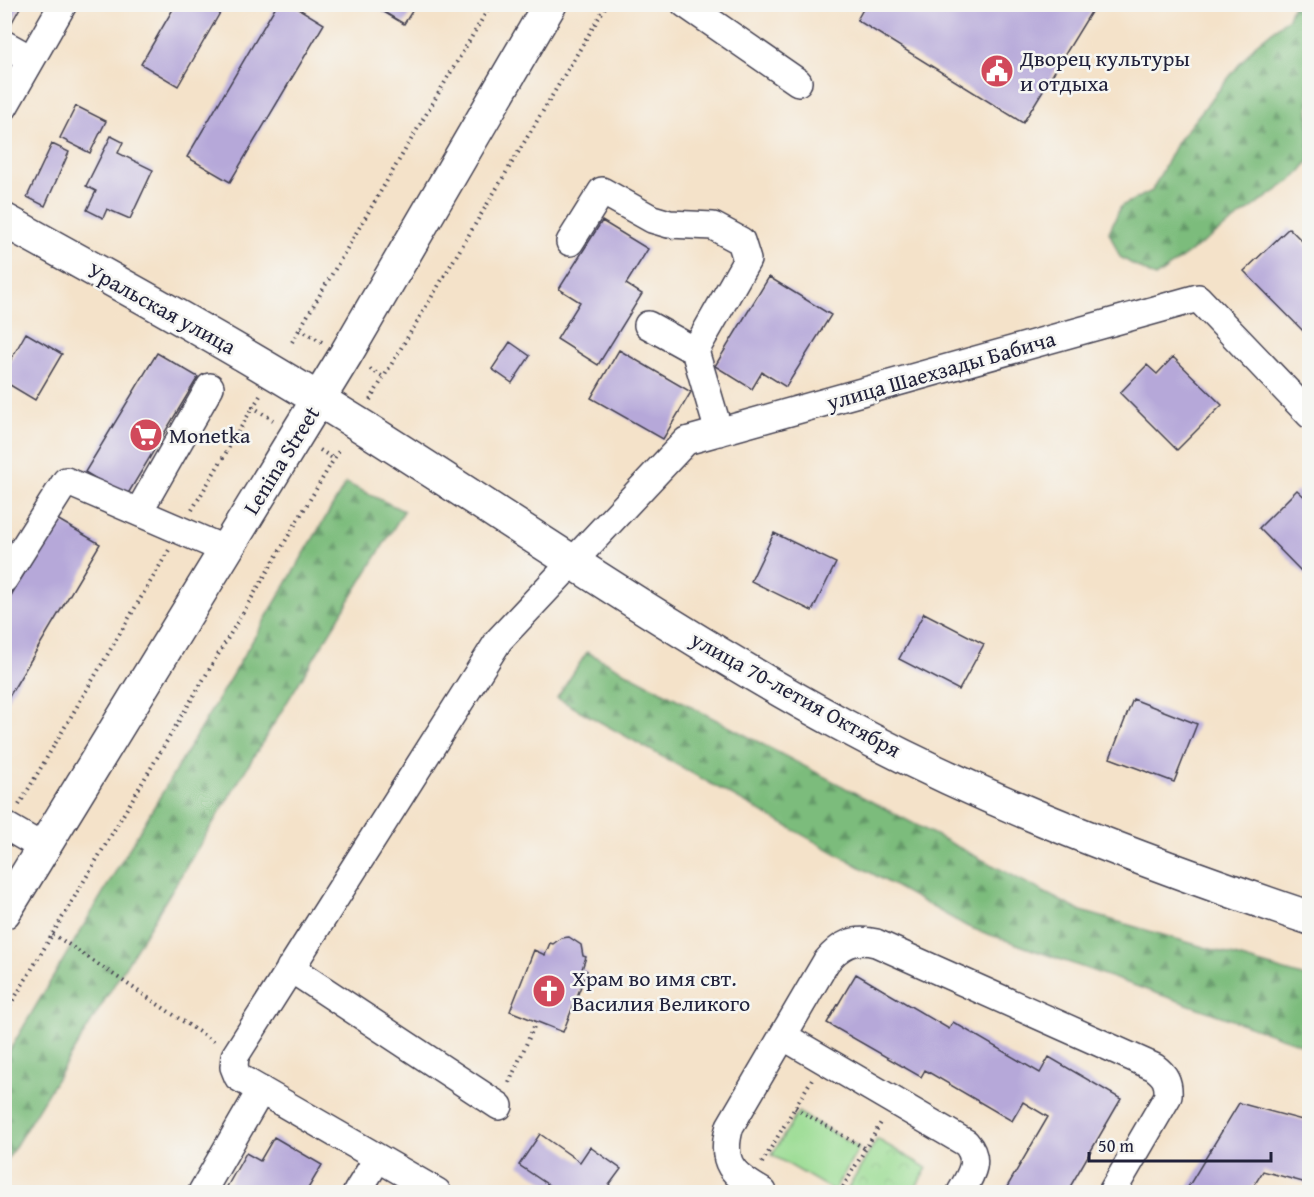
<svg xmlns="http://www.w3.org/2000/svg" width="1314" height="1197" viewBox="0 0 1314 1197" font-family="'Gentium Book Plus',serif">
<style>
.forest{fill:url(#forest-firs);stroke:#4e6f5c;stroke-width:1.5}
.park{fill:url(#park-crowns);stroke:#5e7f66;stroke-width:1.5}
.pitch{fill:#9adc92;stroke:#5e7f66;stroke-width:1.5}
.building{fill:#b6a8d9}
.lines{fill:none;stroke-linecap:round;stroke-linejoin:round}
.minor-casing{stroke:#423f50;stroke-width:30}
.major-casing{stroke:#423f50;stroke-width:36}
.path{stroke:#423f50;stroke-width:4;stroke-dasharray:1.5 4.5;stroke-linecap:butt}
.minor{stroke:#fff;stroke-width:27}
.major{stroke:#fff;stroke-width:33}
.labels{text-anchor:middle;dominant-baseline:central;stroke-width:5;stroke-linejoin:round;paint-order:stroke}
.poi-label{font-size:22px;fill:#22223b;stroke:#f6f6f2;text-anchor:start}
.street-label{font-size:22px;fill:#22223b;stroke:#f6f6f2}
</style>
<defs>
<pattern id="forest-firs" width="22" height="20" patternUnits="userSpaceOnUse" patternTransform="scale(1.5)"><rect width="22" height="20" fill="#7bbc7c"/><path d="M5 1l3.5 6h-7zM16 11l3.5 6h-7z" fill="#649867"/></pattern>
<pattern id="park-crowns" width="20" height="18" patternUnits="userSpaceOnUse" patternTransform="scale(1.5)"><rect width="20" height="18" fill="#9adc92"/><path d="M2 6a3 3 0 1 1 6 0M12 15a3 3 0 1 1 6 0" fill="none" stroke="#84bc7f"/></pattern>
</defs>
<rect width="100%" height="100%" fill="#f6f6f2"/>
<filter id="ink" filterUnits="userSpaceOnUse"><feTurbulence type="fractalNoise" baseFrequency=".0167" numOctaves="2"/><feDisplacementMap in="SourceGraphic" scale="12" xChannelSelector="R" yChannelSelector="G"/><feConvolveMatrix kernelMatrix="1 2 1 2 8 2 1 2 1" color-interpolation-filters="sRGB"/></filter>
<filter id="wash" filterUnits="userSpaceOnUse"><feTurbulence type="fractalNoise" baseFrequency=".008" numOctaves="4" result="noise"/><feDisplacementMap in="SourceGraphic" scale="24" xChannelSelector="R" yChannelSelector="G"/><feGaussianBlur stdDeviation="1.35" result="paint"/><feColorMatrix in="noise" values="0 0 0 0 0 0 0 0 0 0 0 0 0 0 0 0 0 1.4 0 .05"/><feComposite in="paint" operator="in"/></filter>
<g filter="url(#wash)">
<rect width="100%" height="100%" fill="#f4e2c9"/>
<path class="forest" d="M 1293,5 L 1309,5 L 1309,161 L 1297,176 L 1155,277 L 1120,257 L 1109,232 L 1121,206 L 1152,191 L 1177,142 L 1255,45 L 1288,18 Z
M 346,483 L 404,511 L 5,1163 L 5,1058 Z
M 587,652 L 1078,910 L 1309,978 L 1309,1047 L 968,927 L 557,698 Z"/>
<path class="park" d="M 877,1139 L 927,1168 L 913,1192 L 846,1192 Z"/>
<path class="pitch" d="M 798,1112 L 859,1148 L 834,1191 L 772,1155 Z"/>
<g id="blocks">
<path class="building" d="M 4,4 L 22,4 L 11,24 L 4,20 Z
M 176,4 L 225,4 L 178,86 L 141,64 Z
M 277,4 L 291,4 L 324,24 L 230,182 L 187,157 Z
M 866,4 L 1096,4 L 1023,123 L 857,20 Z
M 372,5 L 416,5 L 404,24 Z
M 76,106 L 106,121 L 90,153 L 60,138 Z
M 111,136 L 123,142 L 118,153 L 153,170 L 130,219 L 107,209 L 103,218 L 87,210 L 96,191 L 86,186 Z
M 52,144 L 69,152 L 45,206 L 27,197 Z
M 602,221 L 648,249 L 626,284 L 642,294 L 598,365 L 557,339 L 580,302 L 559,289 Z
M 1289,228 L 1310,249 L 1310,338 L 1244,271 Z
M 769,277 L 831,315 L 786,387 L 762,372 L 752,389 L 715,366 Z
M 26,333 L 62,354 L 35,400 L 5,382 L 5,370 Z
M 510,342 L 530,356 L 512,383 L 492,369 Z
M 619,350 L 691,392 L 663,439 L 591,398 Z
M 157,353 L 198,377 L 126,497 L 85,472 Z
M 1173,357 L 1222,405 L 1177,450 L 1120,393 L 1147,365 L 1157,374 Z
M 1297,490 L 1310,502 L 1310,569 L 1304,574 L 1259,528 Z
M 57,519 L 100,544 L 4,705 L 4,607 Z
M 774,533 L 836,563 L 812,611 L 751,581 Z
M 924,613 L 984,644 L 959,690 L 899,659 Z
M 1133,699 L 1197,724 L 1174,782 L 1110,758 Z
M 569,937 L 581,945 L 583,956 L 586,957 L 582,969 L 587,971 L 563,1032 L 510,1011 L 534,950 L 545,955 L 550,943 L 553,944 L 561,938 Z
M 856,974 L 949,1029 L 953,1022 L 1040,1073 L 1049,1057 L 1121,1099 L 1067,1192 L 1004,1192 L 1048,1117 L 1023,1102 L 1012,1121 L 925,1070 L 921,1077 L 827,1023 Z
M 1239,1103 L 1310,1122 L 1310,1184 L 1263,1171 L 1250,1192 L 1185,1192 Z
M 540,1134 L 580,1162 L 590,1147 L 621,1169 L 604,1192 L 559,1192 L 519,1165 Z
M 274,1137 L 322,1165 L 306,1192 L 224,1192 L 246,1153 L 260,1161 Z"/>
</g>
</g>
<g filter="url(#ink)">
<use href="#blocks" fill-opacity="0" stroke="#423f50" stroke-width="1.5"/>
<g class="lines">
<g class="minor-casing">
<path id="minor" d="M 685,4 L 798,82
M 4,44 L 31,59
M 4,107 L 63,4
M 570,242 L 602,191 L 652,219 L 669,224 L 713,226 L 741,241 L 747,260 L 695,351 L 719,432
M 648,325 L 695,351
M 139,511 L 210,387
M 4,579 L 66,481 L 226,550
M 4,825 L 42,847
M 290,968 L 499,1106
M 783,1036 L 966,1143 C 981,1160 971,1175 961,1192
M 202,1192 L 261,1090
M 357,1192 L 378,1158
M 437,1192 L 238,1077 L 234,1067 L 235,1056 L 499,640 L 686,441 L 1198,298 L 1310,415
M 763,1192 C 733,1175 719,1163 730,1126 L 826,962 C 841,944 853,938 876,943 L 1154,1067 C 1165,1075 1169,1082 1168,1096 L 1112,1192"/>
</g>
<g class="major-casing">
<path id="major" d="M 4,220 C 124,286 244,352 360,425 C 519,525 675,634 841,724 C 989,804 1150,864 1310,918
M 4,912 L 346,354 L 550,4"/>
</g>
<path class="path" d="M 300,329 L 322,342
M 292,342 L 491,4
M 370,369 L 383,377
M 260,396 L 253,407 L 273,420
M 370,400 L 607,4
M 320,450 L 334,459 L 340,449
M 192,510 L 253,407
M 19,805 L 169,550
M 53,934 L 214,1042
M 4,1016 L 334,459
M 509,1083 L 536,1022
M 795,1108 L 866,1149
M 762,1163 L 812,1079
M 840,1192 L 882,1121"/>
<use href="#minor" class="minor"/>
<use href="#major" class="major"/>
</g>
</g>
<defs>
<g id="civic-disc" transform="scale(1.725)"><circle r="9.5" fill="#d1495b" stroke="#f6f6f2"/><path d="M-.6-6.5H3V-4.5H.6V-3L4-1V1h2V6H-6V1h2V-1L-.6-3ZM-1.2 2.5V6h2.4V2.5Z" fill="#fff"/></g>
<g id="supermarket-disc" transform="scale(1.725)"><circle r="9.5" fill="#d1495b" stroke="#f6f6f2"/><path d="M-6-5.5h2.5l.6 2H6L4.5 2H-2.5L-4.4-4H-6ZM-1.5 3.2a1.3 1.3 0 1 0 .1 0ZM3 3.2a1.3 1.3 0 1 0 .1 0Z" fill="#fff"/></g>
<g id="church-disc" transform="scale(1.725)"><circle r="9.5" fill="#d1495b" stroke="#f6f6f2"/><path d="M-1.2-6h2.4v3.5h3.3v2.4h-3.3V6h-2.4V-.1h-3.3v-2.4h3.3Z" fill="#fff"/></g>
</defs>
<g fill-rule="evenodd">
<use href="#civic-disc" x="997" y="71"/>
<use href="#supermarket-disc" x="146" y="435"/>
<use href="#church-disc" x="549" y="991"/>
</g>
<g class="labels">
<g class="poi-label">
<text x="1020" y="58">Дворец культуры<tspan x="1020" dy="25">и отдыха</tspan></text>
<text x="169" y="435">Monetka</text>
<text x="572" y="978">Храм во имя свт.<tspan x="572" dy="25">Василия Великого</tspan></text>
</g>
<g class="street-label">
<text transform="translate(162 308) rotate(29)">Уральская улица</text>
<text transform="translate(941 370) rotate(-16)">улица Шаехзады Бабича</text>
<text transform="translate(281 460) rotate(-58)">Lenina Street</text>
<text transform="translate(796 694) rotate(29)">улица 70-летия Октября</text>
</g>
</g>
<rect width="1314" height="1197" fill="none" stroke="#f6f6f2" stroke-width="24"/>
<path d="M1089 1152v9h182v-9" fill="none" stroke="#22223b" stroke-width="3"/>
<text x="1098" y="1152" font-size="18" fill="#22223b" stroke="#f6f6f2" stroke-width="4.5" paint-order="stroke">50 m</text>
</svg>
